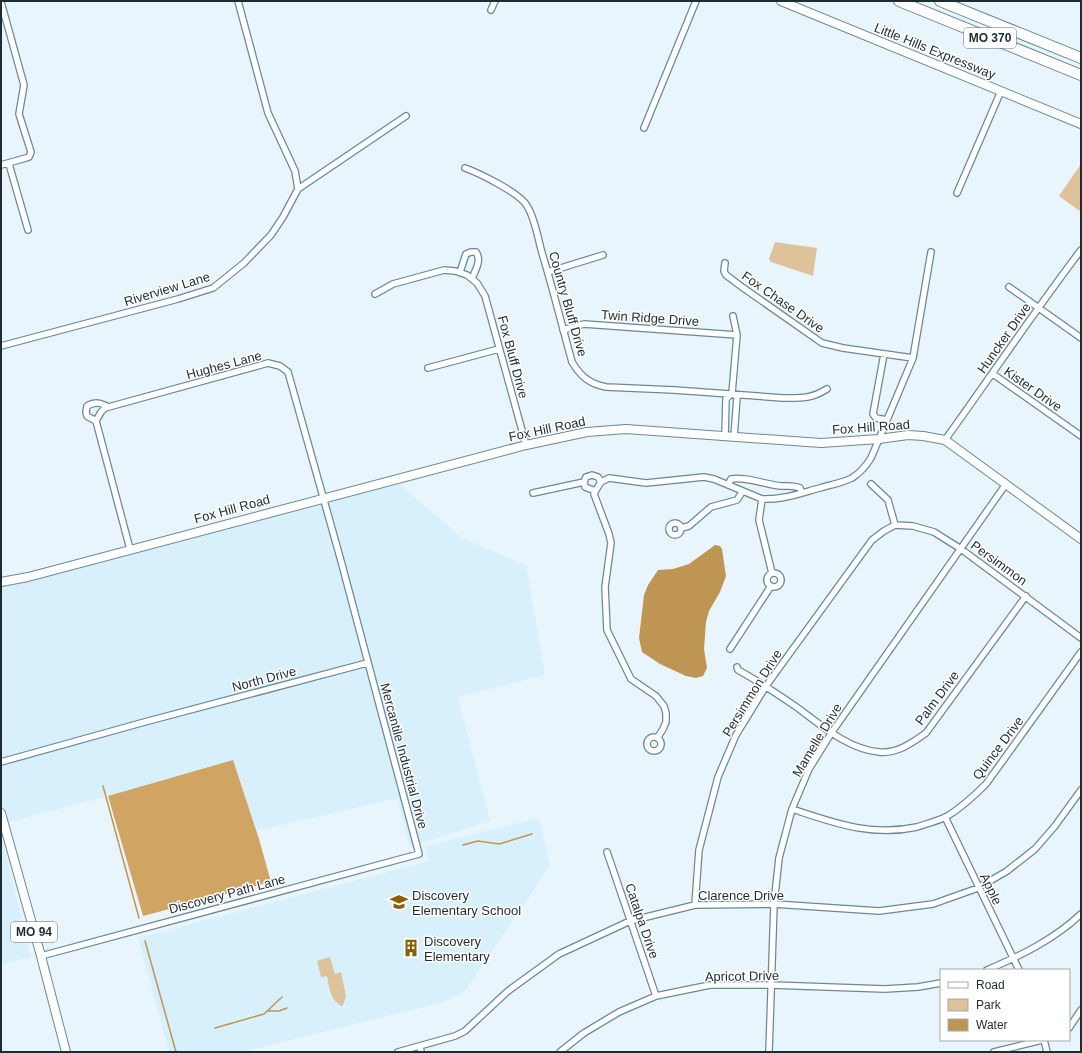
<svg xmlns="http://www.w3.org/2000/svg" width="1082" height="1053" viewBox="0 0 1082 1053" font-family="Helvetica,sans-serif">
<style>
.built{fill:#d7f0fc}
.green{fill:#ddc29a}
.forest{fill:#d0a564}
.water{fill:#bf9553}
.lines{fill:none;stroke-linecap:round;stroke-linejoin:round}
.stream{stroke:#bf9553;stroke-width:1.5}
.street-casing{stroke:#698997;stroke-width:8}
.secondary-casing{stroke:#698997;stroke-width:10}
.primary-casing{stroke:#698997;stroke-width:10}
.highway-casing{stroke:#698997;stroke-width:12}
.street{stroke:#fff;stroke-width:5.5}
.secondary{stroke:#fff;stroke-width:8}
.primary{stroke:#fff;stroke-width:8}
.highway{stroke:#fff;stroke-width:10}
.labels{text-anchor:middle;dominant-baseline:central;stroke-width:3;stroke-linejoin:round;paint-order:stroke}
.shield{fill:#fff;stroke:#626b6f;stroke-width:1}
.shield-label{font-size:12px;font-weight:bold;fill:#1e2b31}
.street-label{font-size:13px;fill:#1e2b31;stroke:#fff}
.poi-label{font-size:13px;fill:#1e2b31;stroke:#fff;text-anchor:start}
</style>
<rect width="100%" height="100%" fill="#e8f5fc"/>
<path class="built" d="M 400,484 L 460,537 L 526,565 L 545,675 L 458,697 L 490,821 L 410,847 L 397,798 L 257,831 L 233,760 L 101,798 L 1,824 L 1,588 Z
M 539,818 L 550,866 L 464,992 L 444,1002 L 242,1052 L 169,1052 L 138,938 L 429,861 L 425,846 Z
M 1,833 L 31,957 L 1,964 Z"/>
<path class="green" d="M 1081,164 L 1081,212 L 1059,196 Z
M 775,242 L 817,248 L 813,276 L 771,262 L 769,259 Z
M 330,957 L 335,974 L 341,972 L 346,996 L 343,1005 L 342,1006 C 329,999 330,989 327,976 L 321,977 L 317,961 Z"/>
<path class="forest" d="M 233,760 L 259,839 L 271,882 L 143,916 L 108,796 Z"/>
<path class="water" d="M 715,545 L 720,546 L 722,549 L 726,576 L 720,592 L 709,611 L 706,622 L 704,649 L 707,668 L 703,676 L 696,678 L 686,676 L 660,664 L 642,652 L 639,638 L 644,595 L 648,585 L 658,570 L 673,569 L 689,564 Z"/>
<g class="lines">
<path class="stream" d="M 103,786 L 139,918
M 463,845 L 478,841 L 499,844 L 532,834
M 145,941 L 176,1052
M 267,1011 L 279,1011 L 287,1008
M 215,1028 L 264,1014 L 282,997"/>
<g class="street-casing">
<path id="street" d="M 238,1 L 268,113 L 295,171 L 298,189
M 1,2 L 24,85 L 19,114 L 31,152 L 29,157 L 26,158 L 1,165
M 491,10 L 495,1
M 644,128 L 696,1
M 9,164 L 28,230
M 465,168 C 479,173 520,193 527,206 C 535,218 538,239 542,253 C 553,289 562,326 572,362 C 581,377 590,384 606,387 L 674,390 L 783,398 C 801,398 811,399 827,389
M 957,193 L 1001,91
M 725,263 L 724,271 L 726,275 L 742,287 L 822,343 L 843,348 L 913,358
M 460,272 L 466,254 L 471,252 L 476,252 C 482,261 475,270 472,279
M 548,272 L 603,255
M 1009,287 L 1081,338
M 375,294 L 393,284 L 444,270 L 455,271 L 467,275 L 477,283 L 485,296 L 526,445
M 563,330 L 584,324 L 737,335
M 1,346 L 178,299 L 213,288 L 244,263 L 271,235 L 283,217 L 298,189 L 406,116
M 884,354 L 873,414 L 876,418 L 887,420
M 428,368 L 499,349
M 993,374 L 1081,436
M 732,393 L 737,335 L 733,316
M 96,421 L 87,416 L 86,412 L 87,406 C 95,402 100,402 108,407
M 725,436 L 726,399 L 732,393 L 737,397 L 734,437
M 945,440 C 991,376 1034,312 1081,250
M 871,484 L 888,500 L 895,525
M 728,485 L 731,479 C 745,476 767,485 781,486 C 788,486 794,485 800,488 L 802,493
M 595,491 L 585,487 L 584,482 L 586,477 L 592,475 L 598,477 L 601,482
M 533,493 L 584,482
M 762,499 L 759,520 L 772,573
M669 529a6 6 0 1 1 12 0a6 6 0 1 1-12 0Z
M 895,525 L 913,526 L 934,532 L 961,549 L 1081,638
M 681,528 L 689,526 L 711,507 L 737,500 L 742,492
M767 580a7 7 0 1 1 14 0a7 7 0 1 1-14 0Z
M 730,649 L 771,586
M 737,667 L 738,670 C 758,681 776,693 795,706 C 820,724 847,749 879,752 C 897,754 912,743 926,733 L 1026,596
M647 744a7 7 0 1 1 14 0a7 7 0 1 1-14 0Z
M 658,737 L 663,729 L 666,722 L 666,713 L 664,706 L 656,696 L 631,679 L 607,630 L 605,587 L 611,543 L 609,534 L 594,494 L 596,490 L 601,482 L 609,478 L 646,483 L 704,477 L 714,479 L 762,499 C 782,500 801,493 820,488 C 830,485 842,483 852,478 C 860,473 866,466 871,458 L 913,358 L 931,252
M 1,762 L 141,723 L 367,663
M 792,809 C 835,823 871,837 917,827 C 926,824 937,821 946,817 C 961,808 974,796 986,784 L 1081,652
M 945,817 L 1019,970
M 607,852 L 656,996
M 695,905 L 699,850 L 718,777 L 736,735 L 766,686 L 872,540 L 884,531 L 895,525
M 41,956 L 419,854 L 341,561 L 288,372 L 280,366 L 268,363 L 105,408 L 101,412 L 96,421 L 130,549
M 987,970 C 1020,956 1055,939 1081,914
M 1069,1028 L 1081,1010
M 1044,1040 L 1047,1052
M 420,1046 L 421,1052
M 398,1052 L 455,1036 L 465,1031 L 508,991 L 559,954 L 630,921 L 695,905 L 774,904 L 879,911 L 933,904 L 978,888 L 1007,871 L 1035,849 L 1055,826 L 1081,790
M 560,1052 L 584,1033 L 619,1012 L 656,996 L 710,985 L 771,985 L 885,989 L 918,987 L 941,983
M 769,1052 L 774,904 L 779,858 L 792,809 L 809,769 L 832,732 L 1006,484
M 994,1052 L 1042,1040"/>
</g>
<g class="secondary-casing">
<path id="secondary" d="M 781,1 L 1081,124
M 1,582 L 28,577 L 526,445 L 587,432 L 626,429 L 821,443 L 879,439 L 908,435 L 923,436 L 945,440 L 1081,539"/>
</g>
<g class="primary-casing">
<path id="primary" d="M 1,813 L 41,956 L 66,1052"/>
</g>
<g class="highway-casing">
<path id="highway" d="M 899,1 L 1081,75
M 940,1 L 1081,58"/>
</g>
<use href="#street" class="street"/>
<use href="#secondary" class="secondary"/>
<use href="#primary" class="primary"/>
<use href="#highway" class="highway"/>
</g>
<defs>
<g id="school-bare" transform="scale(1.38)"><path d="M0-5L7-2L0 1L-7-2ZM-4 1L0 2.5L4 1V4Q0 6-4 4Z" fill="#8b6003" stroke="#fff" stroke-width="2.5" paint-order="stroke"/></g>
<g id="building-bare" transform="scale(1.38)"><path d="M-4-6H4V6H1V3H-1V6H-4ZM-2.5-4.3h1.7v1.8h-1.7ZM.8-4.3h1.7v1.8H.8ZM-2.5-1h1.7V.8h-1.7ZM.8-1h1.7V.8H.8Z" fill="#8b6003" stroke="#fff" stroke-width="2.5" paint-order="stroke"/></g>
</defs>
<g fill-rule="evenodd">
<use href="#school-bare" x="399" y="902"/>
<use href="#building-bare" x="411" y="948"/>
</g>
<g class="labels">
<g class="shield">
<rect x="964" y="28" width="52" height="20" rx="3"/>
<rect x="11" y="922" width="46" height="20" rx="3"/>
</g>
<g class="shield-label">
<text x="990" y="38">MO 370</text>
<text x="34" y="932">MO 94</text>
</g>
<g class="street-label">
<text transform="translate(935 51) rotate(22)">Little Hills Expressway</text>
<text transform="translate(167 289) rotate(-17)">Riverview Lane</text>
<text transform="translate(783 302) rotate(35)">Fox Chase Drive</text>
<text transform="translate(568 304) rotate(74)">Country Bluff Drive</text>
<text transform="translate(650 318) rotate(4)">Twin Ridge Drive</text>
<text transform="translate(1004 338) rotate(-55)">Huncker Drive</text>
<text transform="translate(513 357) rotate(75)">Fox Bluff Drive</text>
<text transform="translate(224 365) rotate(-15)">Hughes Lane</text>
<text transform="translate(1033 389) rotate(35)">Kister Drive</text>
<text transform="translate(871 427) rotate(-4)">Fox Hill Road</text>
<text transform="translate(547 429) rotate(-12)">Fox Hill Road</text>
<text transform="translate(232 509) rotate(-15)">Fox Hill Road</text>
<text transform="translate(999 563) rotate(36)">Persimmon</text>
<text transform="translate(264 679) rotate(-15)">North Drive</text>
<text transform="translate(752 693) rotate(-58)">Persimmon Drive</text>
<text transform="translate(937 698) rotate(-53)">Palm Drive</text>
<text transform="translate(817 740) rotate(-59)">Mamelle Drive</text>
<text transform="translate(998 748) rotate(-53)">Quince Drive</text>
<text transform="translate(404 756) rotate(75)">Mercantile Industrial Drive</text>
<text transform="translate(991 889) rotate(64)">Apple</text>
<text transform="translate(227 894) rotate(-15)">Discovery Path Lane</text>
<text x="741" y="895">Clarence Drive</text>
<text transform="translate(642 921) rotate(71)">Catalpa Drive</text>
<text transform="translate(742 976) rotate(-1)">Apricot Drive</text>
</g>
<g class="poi-label">
<text x="412" y="895">Discovery<tspan x="412" dy="15">Elementary School</tspan></text>
<text x="424" y="941">Discovery<tspan x="424" dy="15">Elementary</tspan></text>
</g>
</g>
<rect width="1082" height="1053" fill="none" stroke="#1e2b31" stroke-width="4"/>
<rect x="940" y="969" width="130" height="72" fill="#ffffff" stroke="#a5aaad"/>
<rect x="948" y="982" width="20" height="6" fill="#ffffff" stroke="#a5aaad"/>
<text x="976" y="989" font-size="12" fill="#1e2b31">Road</text>
<rect x="948" y="999" width="20" height="12" fill="#ddc29a" stroke="#a5aaad"/>
<text x="976" y="1009" font-size="12" fill="#1e2b31">Park</text>
<rect x="948" y="1019" width="20" height="12" fill="#bf9553" stroke="#a5aaad"/>
<text x="976" y="1029" font-size="12" fill="#1e2b31">Water</text>
</svg>
